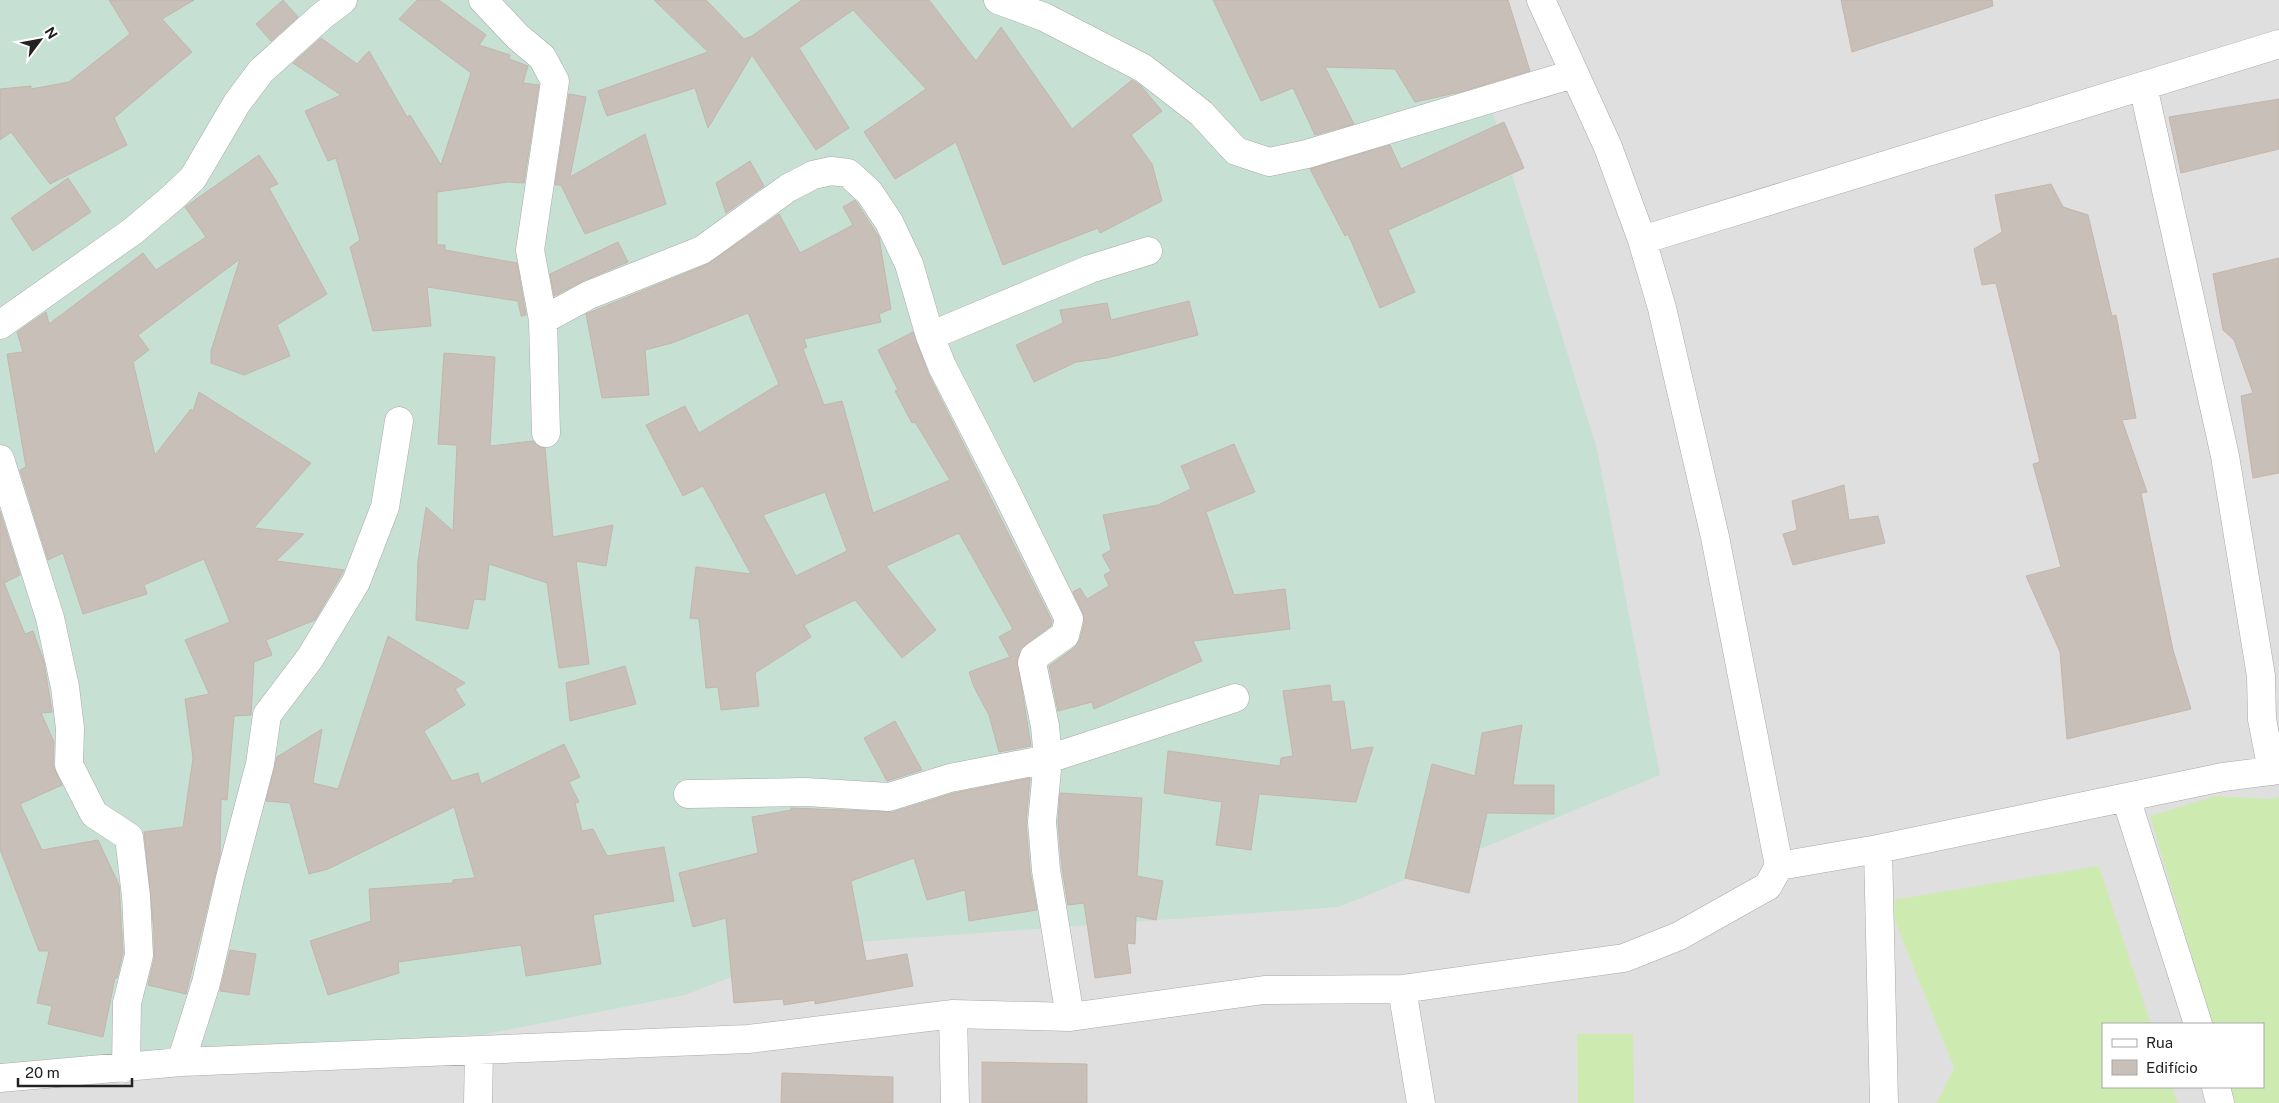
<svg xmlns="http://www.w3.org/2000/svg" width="2279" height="1103" viewBox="0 0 2279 1103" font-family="'Public Sans',sans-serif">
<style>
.residential{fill:#e0dfdf;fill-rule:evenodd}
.grass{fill:#cdebb0}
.wetland{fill:#c6e0d4}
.building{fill:#c7bfb8;stroke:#c4b6ab;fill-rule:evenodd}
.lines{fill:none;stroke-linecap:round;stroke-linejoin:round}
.minor-casing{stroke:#a9a9a9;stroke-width:29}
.minor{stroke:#fff;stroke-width:28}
</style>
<rect width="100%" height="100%" fill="#f2efe9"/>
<path class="residential" d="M 0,0 L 2279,0 L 2279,1103 L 0,1103 ZM 2103,1024 L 2263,1024 L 2263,1087 L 2103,1087 Z"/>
<path class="grass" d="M 2216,796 L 2271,799 L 2279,797 L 2279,1103 L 2235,1103 L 2230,1087 L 2263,1087 L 2263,1024 L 2212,1024 L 2150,816 Z
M 2099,866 L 2151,1024 L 2103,1024 L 2103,1087 L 2172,1087 L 2178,1103 L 1937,1103 L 1954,1068 L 1887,901 Z
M 1577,1034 L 1633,1034 L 1634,1103 L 1578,1103 Z"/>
<path class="wetland" d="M 0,0 L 1458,0 L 1597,449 L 1660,775 L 1339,907 L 814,945 L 685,995 L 486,1034 L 0,1066 Z"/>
<path class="building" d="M 109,0 L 194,0 L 162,19 L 192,52 L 114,118 L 127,145 L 50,184 L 11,132 L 0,140 L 0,89 L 31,86 L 31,89 L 69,82 L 130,34 Z
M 283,0 L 298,17 L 271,41 L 256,24 Z
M 417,0 L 439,0 L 486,35 L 479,45 L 510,55 L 509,59 L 528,66 L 523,83 L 539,85 L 524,183 L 508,182 L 437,192 L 437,245 L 445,245 L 445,250 L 517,263 L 526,315 L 521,316 L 518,301 L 427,287 L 431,326 L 373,331 L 350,247 L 360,240 L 336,158 L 328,161 L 305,111 L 341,95 L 293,63 L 321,38 L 357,64 L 369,51 L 407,117 L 410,115 L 441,165 L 471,73 L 399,19 Z
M 654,0 L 706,0 L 744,39 L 752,36 L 802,0 L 929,0 L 976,61 L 1001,27 L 1072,129 L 1132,80 L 1141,86 L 1162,111 L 1131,135 L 1152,164 L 1162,201 L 1100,233 L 1098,228 L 1003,265 L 956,142 L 895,179 L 864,132 L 926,89 L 853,10 L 799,48 L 849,128 L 816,150 L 752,55 L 708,128 L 695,88 L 607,116 L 598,91 L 708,52 Z
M 1213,0 L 1508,0 L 1530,71 L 1460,92 L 1415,102 L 1395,69 L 1325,67 L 1354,124 L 1315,135 L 1293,88 L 1261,101 Z
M 1841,0 L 1992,0 L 1993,6 L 1852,52 Z
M 569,94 L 586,97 L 570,177 L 645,134 L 666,204 L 585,234 L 561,185 L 555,185 Z
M 2279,99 L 2279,149 L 2181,173 L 2169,117 Z
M 1504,122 L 1524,168 L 1388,230 L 1415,292 L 1380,308 L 1348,234 L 1345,236 L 1310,169 L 1390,145 L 1401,169 Z
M 259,155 L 278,184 L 269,188 L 327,294 L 277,325 L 290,356 L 244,375 L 211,363 L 211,351 L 240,259 L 138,335 L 149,350 L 133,362 L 155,455 L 191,409 L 193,411 L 199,392 L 311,463 L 254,528 L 304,534 L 276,561 L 344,570 L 315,620 L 266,640 L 272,655 L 254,662 L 251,715 L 234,716 L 227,800 L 221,799 L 220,855 L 186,994 L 148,985 L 154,959 L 154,932 L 144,832 L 183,827 L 193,758 L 185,699 L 209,694 L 185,640 L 230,622 L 204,559 L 144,585 L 147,594 L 83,614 L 63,553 L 48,560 L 20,470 L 26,467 L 7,354 L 23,352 L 17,332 L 46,312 L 49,324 L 143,253 L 156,270 L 206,237 L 185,207 Z
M 750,161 L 764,186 L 726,213 L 716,183 Z
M 68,178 L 91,212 L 33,251 L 11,218 Z
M 2051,184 L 2063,207 L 2088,215 L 2112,316 L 2116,315 L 2136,418 L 2122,420 L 2147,492 L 2141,493 L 2173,650 L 2191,709 L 2067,739 L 2060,652 L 2026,576 L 2061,567 L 2033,464 L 2040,462 L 1996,283 L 1982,285 L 1974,249 L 2002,232 L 1995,195 Z
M 855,200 L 879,237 L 891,309 L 879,314 L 881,322 L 804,339 L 807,347 L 803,349 L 824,405 L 842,401 L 873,513 L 950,480 L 915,422 L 912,423 L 895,391 L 898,390 L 878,350 L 913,332 L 928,373 L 1052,621 L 1051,626 L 1025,645 L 1017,659 L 1031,746 L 999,752 L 989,715 L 974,687 L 969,672 L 1010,657 L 999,637 L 1013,629 L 959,533 L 886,566 L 936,630 L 902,658 L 855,600 L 804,625 L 811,637 L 755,673 L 759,706 L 721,710 L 718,687 L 706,688 L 699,619 L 690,618 L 696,567 L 751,574 L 703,486 L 683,496 L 646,425 L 685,406 L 699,433 L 779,384 L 748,313 L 672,343 L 645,350 L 649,395 L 602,398 L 586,314 L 708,264 L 779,214 L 800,253 L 853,225 L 843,207 ZM 825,492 L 847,551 L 796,576 L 763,515 Z
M 618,242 L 628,262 L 583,281 L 554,296 L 550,274 Z
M 2279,258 L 2279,473 L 2253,478 L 2241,396 L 2253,393 L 2234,340 L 2223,330 L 2213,274 Z
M 1189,301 L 1198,335 L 1107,358 L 1076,362 L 1034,382 L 1016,345 L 1063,323 L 1060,310 L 1107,303 L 1111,320 Z
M 444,353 L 495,357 L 490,446 L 533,441 L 538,446 L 545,448 L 553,537 L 613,525 L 606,566 L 576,561 L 589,664 L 559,668 L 547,583 L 489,564 L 485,600 L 474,599 L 468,629 L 416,620 L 418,561 L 426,507 L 453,531 L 457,445 L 438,444 Z
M 1234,444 L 1255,492 L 1206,512 L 1234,595 L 1285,589 L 1290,629 L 1193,641 L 1202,661 L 1094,709 L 1092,702 L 1058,711 L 1049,666 L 1074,648 L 1080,639 L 1084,623 L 1083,613 L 1073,592 L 1080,588 L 1087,599 L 1109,586 L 1104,575 L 1111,571 L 1102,555 L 1111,550 L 1103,515 L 1158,505 L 1191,489 L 1181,466 Z
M 1844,485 L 1849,520 L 1878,516 L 1885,543 L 1793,565 L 1783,534 L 1797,530 L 1792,501 Z
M 0,511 L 20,575 L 4,583 L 25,634 L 33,631 L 44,662 L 52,712 L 41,713 L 54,742 L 53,765 L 62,785 L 20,804 L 42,850 L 98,840 L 119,885 L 123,953 L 117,978 L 115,978 L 103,1037 L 48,1024 L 52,1006 L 37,1003 L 49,951 L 39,951 L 0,849 Z
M 388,636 L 465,683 L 455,689 L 465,705 L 424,731 L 452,781 L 478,773 L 481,784 L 564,744 L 580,777 L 569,782 L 579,802 L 575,803 L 582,831 L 593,829 L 607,856 L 664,847 L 674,901 L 593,915 L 601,964 L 526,976 L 521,945 L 398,962 L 399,973 L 328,995 L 310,941 L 371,921 L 369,889 L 453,883 L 453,880 L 475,878 L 454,807 L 328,869 L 309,874 L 290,803 L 266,801 L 277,757 L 322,729 L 313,783 L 338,789 Z
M 625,666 L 636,704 L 570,721 L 566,683 Z
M 1330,685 L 1332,702 L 1344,701 L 1351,750 L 1373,747 L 1356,802 L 1259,794 L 1251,850 L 1216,845 L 1222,802 L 1164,793 L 1168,751 L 1280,766 L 1281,758 L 1293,756 L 1283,691 Z
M 895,721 L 922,770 L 887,781 L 864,738 Z
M 1522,725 L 1513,785 L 1554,785 L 1554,814 L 1487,813 L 1469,893 L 1405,878 L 1432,764 L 1475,776 L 1482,733 Z
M 1030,778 L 1026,823 L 1030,871 L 1037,910 L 969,921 L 965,890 L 927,900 L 914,858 L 851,881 L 866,961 L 907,954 L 913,986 L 815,1004 L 815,1000 L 784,1005 L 783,999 L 734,1003 L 726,918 L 693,927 L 679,873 L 758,853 L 752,817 L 791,810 L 791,808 L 893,812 L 954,793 Z
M 1060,793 L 1142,798 L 1137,876 L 1163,881 L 1156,920 L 1136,916 L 1135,944 L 1127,943 L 1131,973 L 1095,978 L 1084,903 L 1068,905 L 1062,868 L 1058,822 Z
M 230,950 L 256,954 L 249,995 L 220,991 Z
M 982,1062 L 1087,1064 L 1087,1103 L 982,1103 Z
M 782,1073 L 893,1077 L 893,1103 L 781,1103 Z"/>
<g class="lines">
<g class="minor-casing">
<path id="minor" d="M 483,0 L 518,37 L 542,57 L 555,81 L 530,250 L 543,320 L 546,433
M 998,0 L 1044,17 L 1143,68 L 1201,113 L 1236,151 L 1269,162 L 1307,154 L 1573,74
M 2143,86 L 2225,456 L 2261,676 L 2262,719 L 2272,771
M 1642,240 L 2279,44
M 543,320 L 589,295 L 702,250 L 788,188 L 813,175 L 831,171 L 848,173 L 869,192 L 889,222 L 909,264 L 930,336 L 942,366 L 1004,487 L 1069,619 L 1065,635 L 1034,657 L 1032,663 L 1045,726 L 1048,759 L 1042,822 L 1046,870 L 1070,1017
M 0,325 L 133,231 L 172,198 L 193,178 L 237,103 L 261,71 L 322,16 L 343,0
M 930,336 L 1090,269 L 1148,251
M 0,459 L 50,618 L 65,687 L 70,728 L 69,765 L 94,814 L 129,837 L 136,896 L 139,955 L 127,1003 L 126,1068
M 688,794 L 806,792 L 889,797 L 950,778 L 1048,759 L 1235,698
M 2126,798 L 2198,1024
M 1878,849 L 1884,1103
M 1779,866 L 1878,849 L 2223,777 L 2279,770
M 1402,989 L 1421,1103
M 953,1014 L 955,1103
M 181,1062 L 206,983 L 230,878 L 260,764 L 267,715 L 310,658 L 356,582 L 385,507 L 399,421
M 0,1078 L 181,1062 L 748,1039 L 953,1014 L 1070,1017 L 1264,990 L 1402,989 L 1624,958 L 1679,936 L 1768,886 L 1779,866 L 1715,537 L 1662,308 L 1642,240 L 1608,147 L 1541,0
M 2216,1087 L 2220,1103
M 478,1103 L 479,1052"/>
</g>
<use href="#minor" class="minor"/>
</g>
<rect x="2102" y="1023" width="162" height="65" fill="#ffffff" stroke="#a7a7a7"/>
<rect x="2112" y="1039" width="25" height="8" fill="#ffffff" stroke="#a7a7a7"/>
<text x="2146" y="1048" font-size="15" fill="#222222">Rua</text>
<rect x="2112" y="1060" width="25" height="15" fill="#c7bfb8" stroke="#a7a7a7"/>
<text x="2146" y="1073" font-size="15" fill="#222222">Edifício</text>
<g transform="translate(40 40) rotate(58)" stroke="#ffffff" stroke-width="4" paint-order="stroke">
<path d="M0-4L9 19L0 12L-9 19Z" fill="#222222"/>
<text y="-8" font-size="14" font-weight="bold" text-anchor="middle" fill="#222222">N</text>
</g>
<path d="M18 1078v8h114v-8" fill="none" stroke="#222222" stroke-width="2.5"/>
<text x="25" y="1078" font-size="15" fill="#222222" stroke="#ffffff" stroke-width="4" paint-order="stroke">20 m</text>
</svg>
